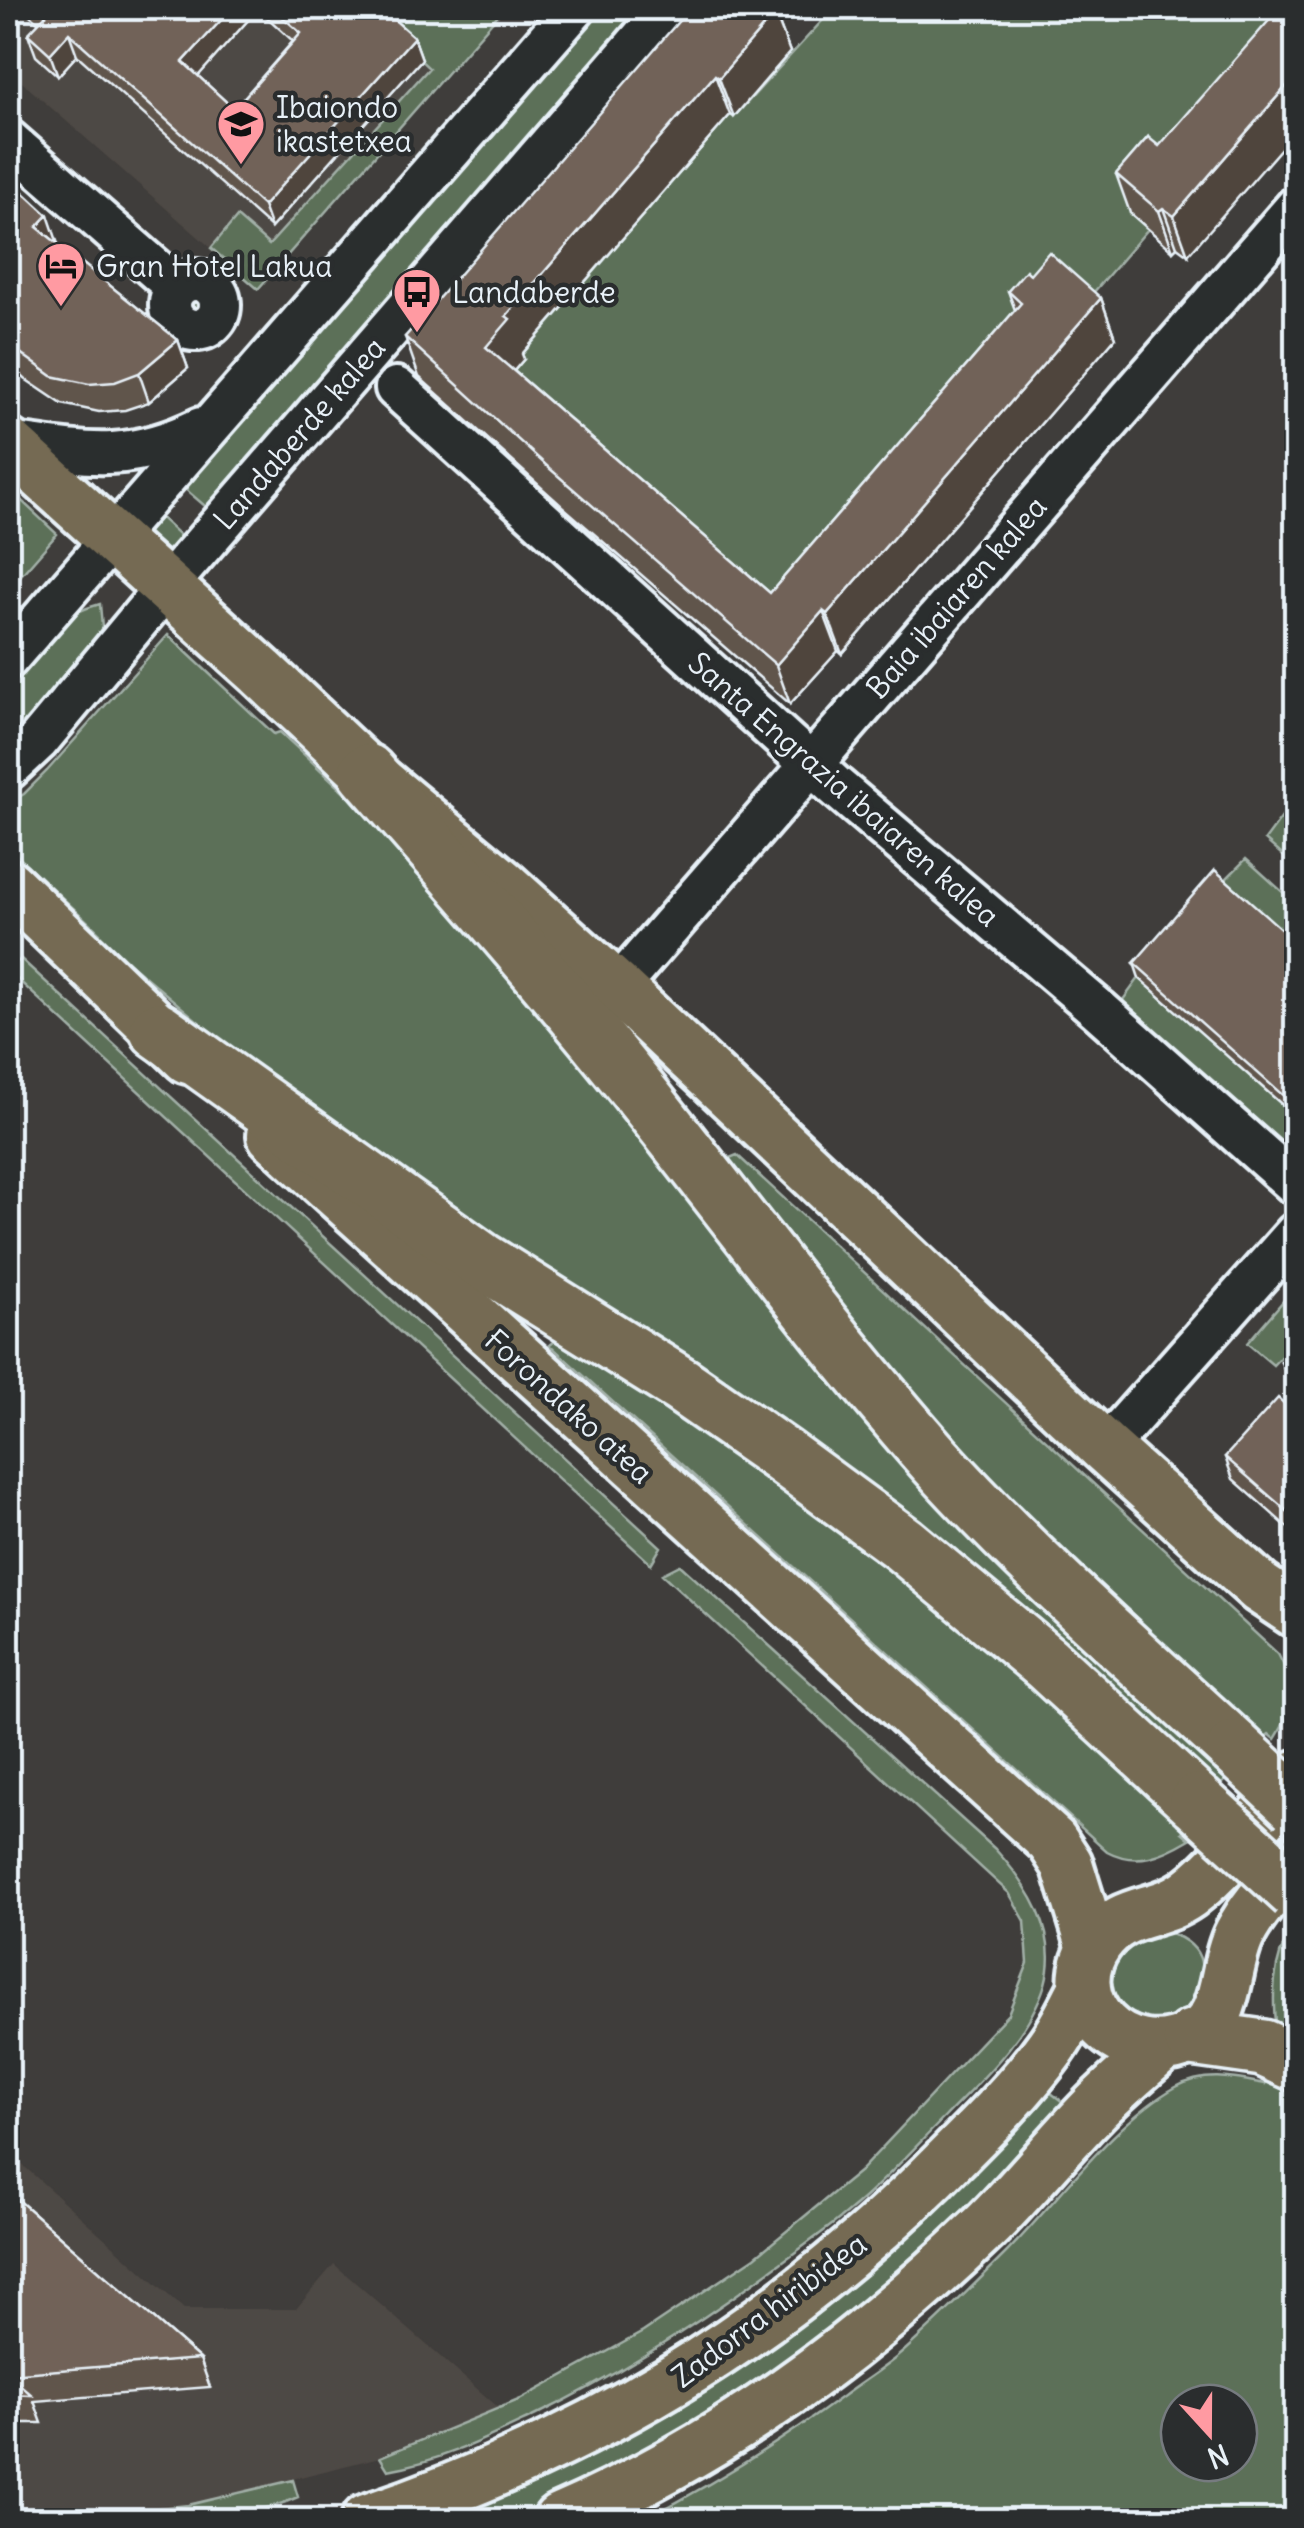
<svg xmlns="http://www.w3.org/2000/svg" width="1304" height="2528" viewBox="0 0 1304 2528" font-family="Delius,sans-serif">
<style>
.built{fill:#4e4844}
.green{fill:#5c6f58;stroke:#a2b0a8;stroke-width:2.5;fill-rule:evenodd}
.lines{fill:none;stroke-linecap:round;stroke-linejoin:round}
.minor-casing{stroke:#e8f1f8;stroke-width:48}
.major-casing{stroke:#e8f1f8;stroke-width:58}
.highway-casing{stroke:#e8f1f8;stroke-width:62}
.minor{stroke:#2a2d2e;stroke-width:40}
.major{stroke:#746b52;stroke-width:50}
.highway{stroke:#746b52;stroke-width:55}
.highway-bridge-casing{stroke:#e8f1f8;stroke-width:62;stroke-linecap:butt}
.highway-bridge{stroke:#746b52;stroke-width:55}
.wall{fill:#61544c;stroke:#e8f1f8;stroke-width:2.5;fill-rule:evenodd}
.shaded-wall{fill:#4f453e;stroke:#e8f1f8;stroke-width:2.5}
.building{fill:#716258;stroke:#e8f1f8;stroke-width:2.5}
.labels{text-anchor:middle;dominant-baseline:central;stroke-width:9;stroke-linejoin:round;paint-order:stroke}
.poi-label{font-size:30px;fill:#e8f1f8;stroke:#2a2d2e;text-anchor:start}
.street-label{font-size:30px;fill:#e8f1f8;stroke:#2a2d2e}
</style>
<rect width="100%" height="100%" fill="#3f3d3b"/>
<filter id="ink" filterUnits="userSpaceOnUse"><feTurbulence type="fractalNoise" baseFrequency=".01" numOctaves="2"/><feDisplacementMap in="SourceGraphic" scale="20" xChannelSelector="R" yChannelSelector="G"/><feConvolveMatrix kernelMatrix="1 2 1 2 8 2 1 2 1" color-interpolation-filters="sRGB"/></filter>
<g filter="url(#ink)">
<path class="built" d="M 8,8 L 504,8 L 258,289 L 8,70 Z
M 8,2152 L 184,2309 L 296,2309 L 334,2264 L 499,2408 L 380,2457 L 189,2505 L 92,2518 L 8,2520 Z"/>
<path class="green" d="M 365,8 L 504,8 L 258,289 L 211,248 L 237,217 L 269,245 L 429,68 Z
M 591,8 L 651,8 L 212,512 L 177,482 Z
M 834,8 L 1296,8 L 1130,213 L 1148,229 L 1081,307 L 784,632 L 500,387 L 524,359 L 521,356 L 730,115 L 734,117 Z
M177 306a18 18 0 1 1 36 0a18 18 0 1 1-36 0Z
M 8,488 L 57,534 L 8,590 Z
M 152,510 L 186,541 L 172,558 L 137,527 Z
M 100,604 L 102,627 L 89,650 L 8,743 L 8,678 C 40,641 51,617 100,604 Z
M 168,635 L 274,734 L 280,732 L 353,800 L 446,898 L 1232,1774 L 1214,1792 L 466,1219 L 249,1064 L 98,937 L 100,933 L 8,847 L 8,803 L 24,794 L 47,771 Z
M 1291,805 L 1296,810 L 1296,867 L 1265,840 Z
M 1246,859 L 1296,904 L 1296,953 L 1220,885 Z
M 21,959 L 661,1547 L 651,1564 L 14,976 L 11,974 L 8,978 L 8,970 Z
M 1139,978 L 1296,1117 L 1296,1160 L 1114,1012 Z
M 737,1155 L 1278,1654 C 1296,1686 1295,1708 1275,1739 L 1269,1734 L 1265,1737 C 1159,1639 1051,1542 953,1437 C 871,1349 798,1255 727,1159 Z
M 1296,1286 L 1296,1325 L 1293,1329 L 1296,1341 L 1273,1365 L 1247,1343 Z
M 555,1341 C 671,1412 787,1486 894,1572 C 995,1653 1090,1740 1185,1828 L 1182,1832 L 1190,1839 C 1163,1855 1137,1867 1107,1851 L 550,1345 Z
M 680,1565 L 995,1849 C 1028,1885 1060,1932 1045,1984 C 1029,2036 982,2079 945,2117 C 922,2140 900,2164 876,2187 C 845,2217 809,2242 775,2267 C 699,2323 621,2374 536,2415 C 487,2438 442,2461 388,2470 L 380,2457 L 521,2399 L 643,2332 L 755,2257 L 860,2171 L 1008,2014 L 1028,1963 L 1025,1921 L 1009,1893 L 662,1574 Z
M 1162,1930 C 1206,1944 1205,1963 1200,2004 L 1170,2027 L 1132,2023 L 1108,1993 C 1114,1946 1116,1943 1162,1930 Z
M 1291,1930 L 1296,1935 L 1296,2045 L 1276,2033 C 1272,1997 1272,1961 1291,1930 Z
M 1270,2070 L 1296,2085 L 1296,2520 L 643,2520 C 713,2484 779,2443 843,2396 C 863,2381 885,2368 904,2351 C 940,2319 974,2285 1008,2251 C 1057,2201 1116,2120 1176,2087 C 1205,2071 1234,2078 1265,2084 ZM 1179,2403 L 1239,2403 L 1239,2463 L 1179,2463 Z
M 1038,2083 L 1072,2109 L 897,2295 L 602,2487 L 525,2520 L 409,2520 L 603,2437 Z
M 293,2480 L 298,2497 C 230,2528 122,2521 47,2520 L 188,2505 Z"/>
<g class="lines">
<g class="minor-casing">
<path id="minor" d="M 8,140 L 176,287
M170 305a25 25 0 1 1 50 0a25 25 0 1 1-50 0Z
M 396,388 L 835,786 L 1098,1009 L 1296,1185
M 8,443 C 85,454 128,464 201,428
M 8,658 L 575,8
M 8,769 L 38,741 L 166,587 L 668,8
M 617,988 L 1296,207
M 1105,1448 L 1296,1233"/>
</g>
<g class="major-casing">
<path id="major" d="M 8,444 L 261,672 L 367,772 L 502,884 L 617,988 L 1105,1448 L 1260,1588 L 1296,1612
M 8,885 L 188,1058
M 273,1135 L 1052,1841 L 1067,1864 L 1093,1948
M 1296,1776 C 1264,1813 1228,1864 1188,1894 C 1156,1917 1122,1907 1097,1943 C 1056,2002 1123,2070 1190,2039 C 1231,2021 1222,1968 1240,1933 C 1254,1906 1276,1884 1296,1861
M 367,2520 C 588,2445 767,2340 933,2176 C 974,2135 1018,2093 1051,2047 C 1065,2028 1074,2007 1085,1987
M 559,2520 C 722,2449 856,2351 984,2228 C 1022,2191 1055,2149 1092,2111 C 1113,2089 1137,2069 1160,2049"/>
</g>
<g class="highway-casing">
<path id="highway" d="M 367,772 C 457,875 547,977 632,1083 C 733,1209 828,1339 935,1460 C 1028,1563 1133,1654 1235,1748
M 158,1030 L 481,1260 L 681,1385 L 782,1455 L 903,1544 L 1046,1663 L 1197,1802
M 1192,2038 L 1263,2048 L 1296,2063"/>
</g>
<use href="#minor" class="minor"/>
<use href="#major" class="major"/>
<use href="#highway" class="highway"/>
<g class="highway-bridge-casing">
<path id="highway-bridge" d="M 1235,1748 L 1296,1805
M 1197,1802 L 1296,1892"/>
</g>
<use href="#highway-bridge" class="highway-bridge"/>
</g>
<path class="wall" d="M 22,8 L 381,8 L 414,37 L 422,59 L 271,228 L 77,55 L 58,76 L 36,56 L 28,34 L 39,23 ZM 258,9 L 293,41 L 234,109 L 198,76 Z
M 775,13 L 790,52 L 734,117 L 730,115 L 522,354 L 524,359 L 514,371 L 770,593 L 1015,310 L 1008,291 L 1030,274 L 1101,298 L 1115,338 L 842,654 L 838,651 L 790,704 L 562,506 L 419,377 L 405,337 Z
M 1148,137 L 1188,255 L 1177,247 L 1173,251 L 1130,213 L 1116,174 Z
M 8,178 L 58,244 L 178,340 L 188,368 L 149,402 L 125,410 L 99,412 L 62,404 L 25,379 L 8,363 Z
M 1296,778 L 1296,809 L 1291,805 L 1286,790 Z
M 1296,942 L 1296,1117 L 1139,978 L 1134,963 Z
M 1296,1344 L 1296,1385 L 1287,1377 L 1281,1362 Z
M 1296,1414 L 1296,1535 L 1233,1479 L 1225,1457 Z
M 8,2191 L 200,2359 L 210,2387 L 34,2401 L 42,2423 L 8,2423 Z"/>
<path class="shaded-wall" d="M 232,8 L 257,8 L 258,9 L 191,84 L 183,62 Z
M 775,13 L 790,52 L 734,117 L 719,78 Z
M 69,33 L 77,55 L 58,76 L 50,54 Z
M 414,37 L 422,59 L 271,228 L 263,206 Z
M 715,75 L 730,115 L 522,354 L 524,359 L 500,387 L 486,347 L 506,316 Z
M 1296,75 L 1296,131 L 1188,255 L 1174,216 Z
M 1163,208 L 1177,247 L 1173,251 L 1159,211 Z
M 48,215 L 58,244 L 37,227 Z
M 1101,298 L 1115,338 L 842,654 L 827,614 Z
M 178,340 L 188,368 L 149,402 L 139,373 Z
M 823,611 L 838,651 L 790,704 L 776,665 Z"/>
<path class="building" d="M 38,8 L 232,8 L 183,62 L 234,109 L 301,33 L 272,8 L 381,8 L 414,37 L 263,206 L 69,33 L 50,54 L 28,34 L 46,15 Z
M 690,8 L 769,8 L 775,13 L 719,78 L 715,75 L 506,316 L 510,319 L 486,347 L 770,593 L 1021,303 L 1008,291 L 1026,270 L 1030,274 L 1049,252 L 1101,298 L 827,614 L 823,611 L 776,665 L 548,467 L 405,337 Z
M 1280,8 L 1296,8 L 1296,75 L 1174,216 L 1163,208 L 1159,211 L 1116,174 L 1148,137 L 1159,146 Z
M 8,178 L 48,215 L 37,227 L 178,340 L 139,373 L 115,382 L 89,384 L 52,376 L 8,344 Z
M 1296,778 L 1296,799 L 1286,790 Z
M 1215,870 L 1296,942 L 1296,1107 L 1134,963 Z
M 1296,1344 L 1296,1375 L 1281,1362 Z
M 1278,1398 L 1296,1414 L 1296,1519 L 1225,1457 Z
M 8,2191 L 200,2359 L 8,2374 L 32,2395 L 8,2394 Z"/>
</g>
<defs>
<g id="school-pin" transform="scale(2.5)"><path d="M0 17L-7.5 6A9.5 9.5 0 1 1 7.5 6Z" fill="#ff9aa2" stroke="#2a2d2e"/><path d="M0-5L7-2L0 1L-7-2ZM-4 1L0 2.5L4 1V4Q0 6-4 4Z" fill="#111"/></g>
<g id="hotel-pin" transform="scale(2.5)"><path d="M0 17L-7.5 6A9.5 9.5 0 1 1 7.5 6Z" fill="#ff9aa2" stroke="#2a2d2e"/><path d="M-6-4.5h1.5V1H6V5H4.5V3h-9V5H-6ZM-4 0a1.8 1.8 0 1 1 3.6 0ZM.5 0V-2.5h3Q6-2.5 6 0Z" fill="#111"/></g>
<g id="bus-pin" transform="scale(2.5)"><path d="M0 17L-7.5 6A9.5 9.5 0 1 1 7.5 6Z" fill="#ff9aa2" stroke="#2a2d2e"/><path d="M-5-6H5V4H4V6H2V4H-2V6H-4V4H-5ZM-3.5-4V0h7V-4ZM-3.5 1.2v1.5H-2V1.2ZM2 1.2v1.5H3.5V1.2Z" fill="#111"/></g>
</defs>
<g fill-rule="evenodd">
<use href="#school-pin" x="241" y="124"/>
<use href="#hotel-pin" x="61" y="266"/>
<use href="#bus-pin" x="417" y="292"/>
</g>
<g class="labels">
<g class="poi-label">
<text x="276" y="107">Ibaiondo<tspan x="276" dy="34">ikastetxea</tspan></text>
<text x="96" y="266">Gran Hotel Lakua</text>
<text x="452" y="292">Landaberde</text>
</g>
<g class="street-label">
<text transform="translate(299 433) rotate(-49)">Landaberde kalea</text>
<text transform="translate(956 597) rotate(-49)">Baia ibaiaren kalea</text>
<text transform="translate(844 789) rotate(41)">Santa Engrazia ibaiaren kalea</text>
<text transform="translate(569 1406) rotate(42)">Forondako atea</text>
<text transform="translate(769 2310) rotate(-37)">Zadorra hiribidea</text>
</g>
</g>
<rect width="1304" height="2528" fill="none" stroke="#2a2d2e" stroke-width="40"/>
<rect x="20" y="20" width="1264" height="2488" fill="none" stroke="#e8f1f8" stroke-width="4" filter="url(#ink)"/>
<g transform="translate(1209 2433) rotate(159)"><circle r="48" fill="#2a2d2e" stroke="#767b7f" stroke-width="2.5"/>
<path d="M0-8L18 38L0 25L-18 38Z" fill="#ff9aa2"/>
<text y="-15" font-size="28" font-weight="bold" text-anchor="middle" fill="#e8f1f8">N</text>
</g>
</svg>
